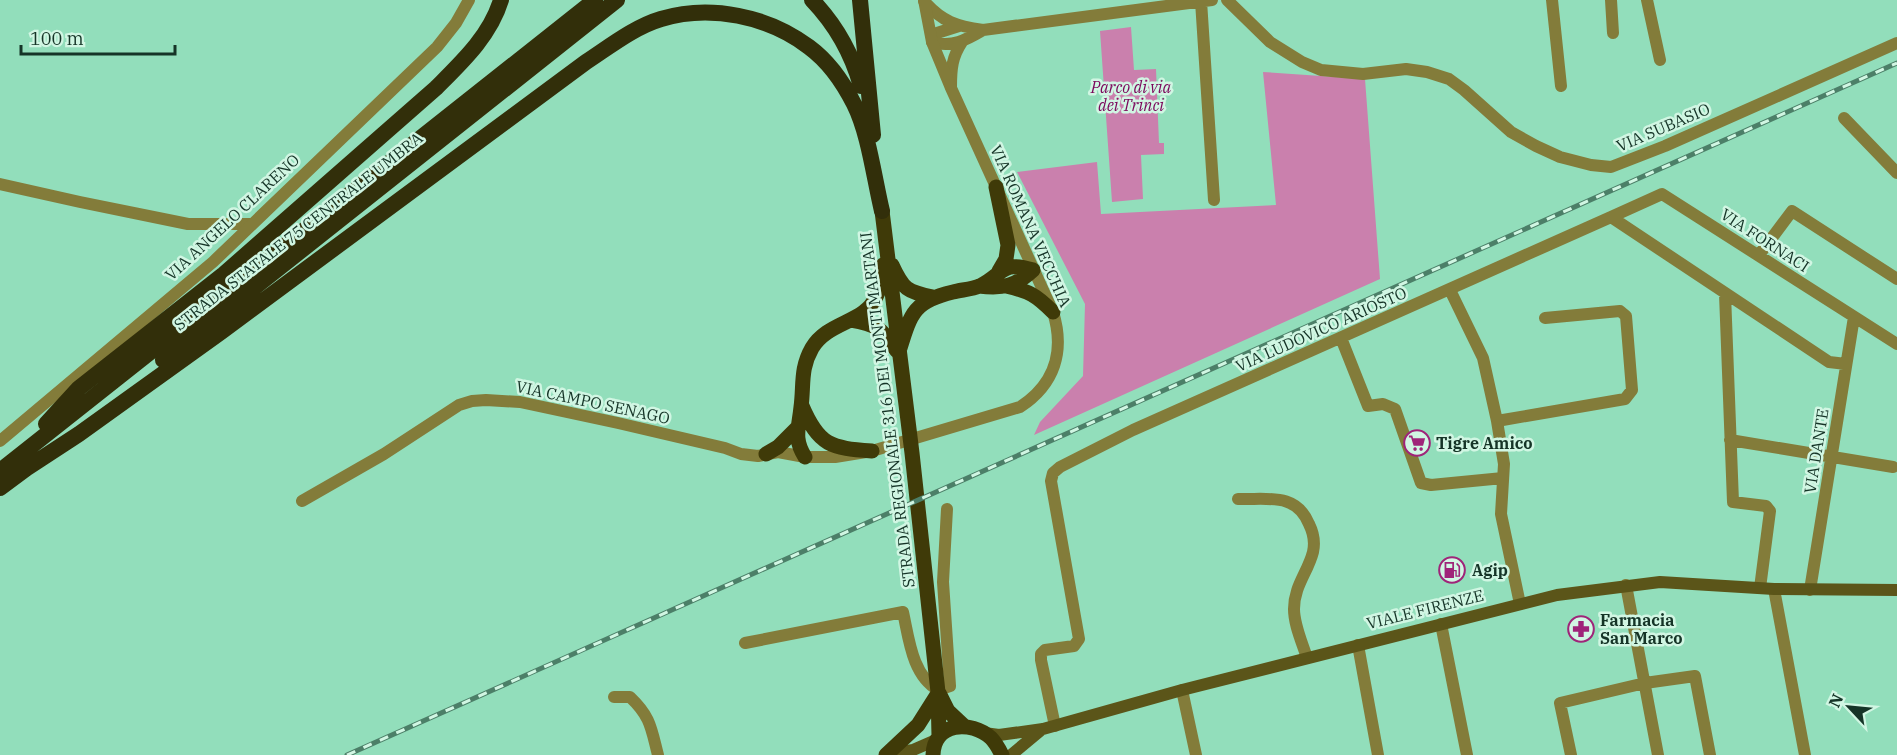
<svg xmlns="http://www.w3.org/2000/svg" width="1897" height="755" viewBox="0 0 1897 755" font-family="'IBM Plex Serif',serif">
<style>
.green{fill:#ca80ad}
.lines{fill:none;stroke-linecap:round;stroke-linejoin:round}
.minor{stroke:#837c3a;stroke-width:12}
.tertiary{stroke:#837c3a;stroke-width:12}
.secondary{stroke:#5b5519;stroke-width:12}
.primary{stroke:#3f3a08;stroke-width:15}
.trunk{stroke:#322f0a;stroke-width:16}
.rail-casing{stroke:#4c7f68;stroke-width:5}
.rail{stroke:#d1f6e3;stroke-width:3;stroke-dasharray:9;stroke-linecap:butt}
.labels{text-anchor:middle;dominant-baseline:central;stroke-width:5;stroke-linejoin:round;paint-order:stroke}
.park-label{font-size:16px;font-style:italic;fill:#7c075c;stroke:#d1f6e3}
.street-label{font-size:16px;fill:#153427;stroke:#d1f6e3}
.poi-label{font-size:16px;font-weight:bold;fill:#153427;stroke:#d1f6e3;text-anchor:start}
</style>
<rect width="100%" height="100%" fill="#92debb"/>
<path class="green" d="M 1131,27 L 1134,70 L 1156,69 L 1159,143 L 1164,143 L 1164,154 L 1141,155 L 1143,199 L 1112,202 L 1100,31 Z
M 1263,72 L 1365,79 L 1380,279 L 1034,435 L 1040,422 L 1083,376 L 1085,304 L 1017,172 L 1097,162 L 1101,214 L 1276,205 Z"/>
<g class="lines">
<path class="minor" d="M 1227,0 L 1270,42 L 1302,62 L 1321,70 L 1363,74 L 1406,69 L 1427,72 L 1449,79 L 1464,90 L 1511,132 L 1536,146 L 1560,157 L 1591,165 L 1611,167 L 1665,146 L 1897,43
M 1552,0 L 1561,86
M 1611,0 L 1613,33
M 1647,0 L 1660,60
M 924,1 C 942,22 957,26 983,30 L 1212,0
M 1201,1 L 1214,200
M 959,26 L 937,33 L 932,42 C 952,48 966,40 983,30
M 951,87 C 951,69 952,57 962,42
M 1844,118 L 1897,173
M 0,184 L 80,202 L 188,224 L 251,224
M 1611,217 L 1662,194 L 1897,344
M 1759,255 L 1792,211 L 1897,279
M 1450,290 L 1483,358 L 1497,421 L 1504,464 L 1501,514 L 1520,604
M 1725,294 L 1733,502 L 1766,506 L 1770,511 L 1760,588
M 1341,338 L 1368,406 L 1383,404 L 1395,409 L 1421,483 L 1431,485 L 1503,478
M 1497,421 L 1625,399 L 1632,390 L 1626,316 L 1620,311 L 1545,318
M 1730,440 L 1893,467
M 1238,499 C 1267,500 1296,492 1309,524 C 1313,532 1315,543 1313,552 C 1308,572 1294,586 1294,609 C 1294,625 1302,642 1307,658
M 302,501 L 384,454 L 459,405 L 472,401 L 486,400 L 520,402 L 618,423 L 725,448 L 741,454 L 758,456 L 778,452 L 805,457
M 1626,585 L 1658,755
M 1774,589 L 1805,755
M 1810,590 L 1854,317
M 1441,624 L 1467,755
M 745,643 L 903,612 C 909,639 912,675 938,690 L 950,686 L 943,582 L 947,509
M 1358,645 L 1378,755
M 1182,690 L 1196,755
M 614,697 L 630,697 C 651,717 651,728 658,755
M 1055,726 L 1041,660 L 1041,654 L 1045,650 L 1074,646 L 1079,639 L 1051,481 L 1053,473 L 1060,467 L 1133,430 L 1611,217 L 1829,362 L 1846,364
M 1571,755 L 1560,703 L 1645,683 L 1695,676 L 1710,755"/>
<path class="tertiary" d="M 0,441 L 213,262 L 437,47 L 456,23 L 469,0
M 805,457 L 835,457 L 872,451 L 1020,407 C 1055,384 1065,351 1053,312 L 951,88 L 932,42 L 924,0"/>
<path class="secondary" d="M 984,733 L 999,735 L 1043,729 L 1182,690 L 1557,595 L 1660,582 L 1774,589 L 1897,590
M 887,755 L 913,750 L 936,740
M 1011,755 L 1040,731"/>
<path class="primary" d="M 996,187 L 1008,245 L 1006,259 L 999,271
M 882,211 L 912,453 L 938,692 L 939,736
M 892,265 C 903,289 907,292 933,297
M 979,286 C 1003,289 1016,286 1033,270
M 1006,286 C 1029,291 1036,295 1053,312
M 851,320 C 877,324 882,329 897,351
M 900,348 C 911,312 915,301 953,292 C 961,290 972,289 980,286 C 1004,274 1001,260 1033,270
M 802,406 C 819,446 831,448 872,451
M 766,454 L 778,447 L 798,427
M 805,457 C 793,438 799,428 801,407 C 804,385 800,369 812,348 C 828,321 865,323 876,297 C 881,287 881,276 883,265
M 939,693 L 948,711 L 964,726
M 886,755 L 918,725 L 937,695
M 933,755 C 934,722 971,720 991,738 C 996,743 999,749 1002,755"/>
<path class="trunk" d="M 812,0 C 835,24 852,54 861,86
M 860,0 L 873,135
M 163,360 L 617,0
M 46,424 L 79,388 L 224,274 L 436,88 C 462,62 490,36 501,0
M 27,468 L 79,434 L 221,332 L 586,62 C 609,47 634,27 661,19 C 710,4 768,16 809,47 C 828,61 844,84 854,104 C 869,134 874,178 882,211
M 0,471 L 595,0
M 0,488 L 35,462"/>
<g class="rail-casing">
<path id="rail" d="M 347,755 L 1897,63"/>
</g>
<use href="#rail" class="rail"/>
</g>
<defs>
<g id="supermarket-ring" transform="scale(1.35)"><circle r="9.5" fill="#d1f6e3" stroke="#9f2479" stroke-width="1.5"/><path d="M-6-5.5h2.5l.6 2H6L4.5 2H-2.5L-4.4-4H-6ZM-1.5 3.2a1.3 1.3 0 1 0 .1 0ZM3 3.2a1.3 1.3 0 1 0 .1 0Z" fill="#9f2479"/></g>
<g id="fuel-ring" transform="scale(1.35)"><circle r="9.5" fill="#d1f6e3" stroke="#9f2479" stroke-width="1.5"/><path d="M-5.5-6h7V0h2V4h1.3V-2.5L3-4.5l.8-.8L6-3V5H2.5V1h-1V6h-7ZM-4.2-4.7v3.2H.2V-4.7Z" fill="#9f2479"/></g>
<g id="pharmacy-ring" transform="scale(1.35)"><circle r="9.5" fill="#d1f6e3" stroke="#9f2479" stroke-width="1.5"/><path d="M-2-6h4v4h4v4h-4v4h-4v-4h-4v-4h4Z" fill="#9f2479"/></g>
</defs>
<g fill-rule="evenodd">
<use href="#supermarket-ring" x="1417" y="443"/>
<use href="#fuel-ring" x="1452" y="570"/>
<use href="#pharmacy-ring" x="1581" y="629"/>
</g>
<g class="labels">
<g class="park-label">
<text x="1131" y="87">Parco di via<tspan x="1131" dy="18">dei Trinci</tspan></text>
</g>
<g class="street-label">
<text transform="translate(1663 127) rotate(-23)">VIA SUBASIO</text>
<text transform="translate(232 217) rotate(-43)">VIA ANGELO CLARENO</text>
<text transform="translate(1031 226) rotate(66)">VIA ROMANA VECCHIA</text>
<text transform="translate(298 231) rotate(-38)">STRADA STATALE 75 CENTRALE UMBRA</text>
<text transform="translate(1765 240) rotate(33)">VIA FORNACI</text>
<text transform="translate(1321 329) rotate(-24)">VIA LUDOVICO ARIOSTO</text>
<text transform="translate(593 402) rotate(12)">VIA CAMPO SENAGO</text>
<text transform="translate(887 410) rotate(-97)">STRADA REGIONALE 316 DEI MONTI MARTANI</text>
<text transform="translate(1816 451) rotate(-81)">VIA DANTE</text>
<text transform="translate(1425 609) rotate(-14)">VIALE FIRENZE</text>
</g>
<g class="poi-label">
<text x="1436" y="443">Tigre Amico</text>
<text x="1472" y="570">Agip</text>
<text x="1600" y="620">Farmacia<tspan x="1600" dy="18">San Marco</tspan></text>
</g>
</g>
<g transform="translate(1849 707) rotate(296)" stroke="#d1f6e3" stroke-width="4.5" paint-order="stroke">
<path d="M0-4.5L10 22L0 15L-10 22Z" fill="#153427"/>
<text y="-9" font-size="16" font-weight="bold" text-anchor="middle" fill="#153427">N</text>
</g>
<path d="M21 45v9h154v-9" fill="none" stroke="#153427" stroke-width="3"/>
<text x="30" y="45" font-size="18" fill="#153427" stroke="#d1f6e3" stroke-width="4.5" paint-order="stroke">100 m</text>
</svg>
